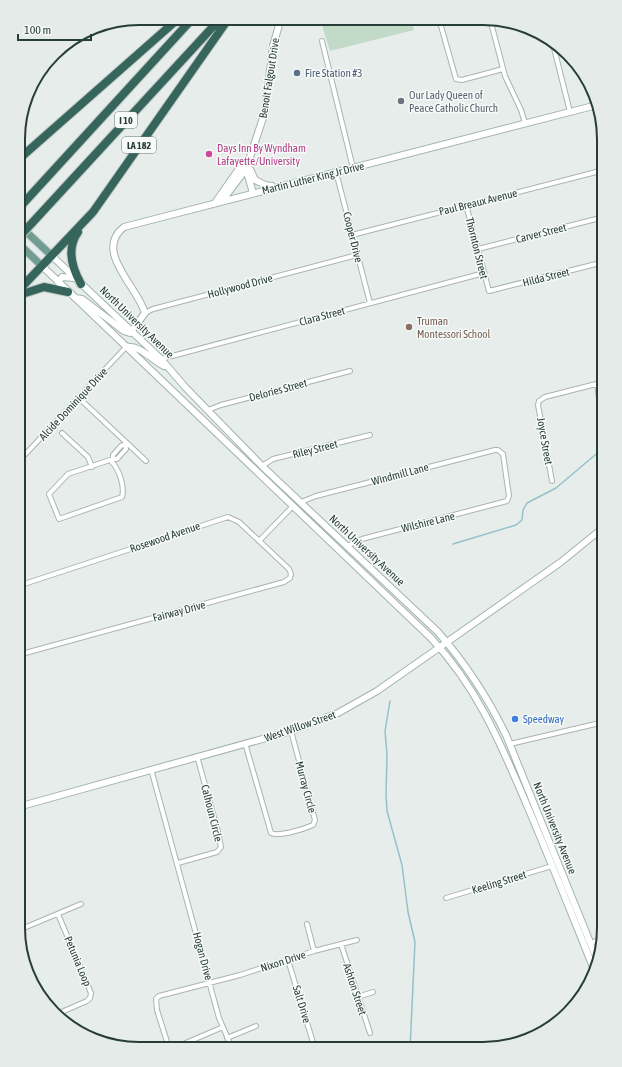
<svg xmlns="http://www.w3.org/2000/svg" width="622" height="1067" viewBox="0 0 622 1067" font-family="'Asap Condensed',sans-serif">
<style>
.green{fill:#c2dbc9}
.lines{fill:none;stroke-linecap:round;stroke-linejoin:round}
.stream{stroke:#95c2ca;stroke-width:1.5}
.street-casing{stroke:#a9b5b1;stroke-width:6}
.secondary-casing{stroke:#a2b4ae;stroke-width:8}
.primary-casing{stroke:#c3c9c7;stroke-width:9}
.highway-casing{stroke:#c3c9c7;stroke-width:10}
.street{stroke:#fff;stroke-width:4}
.secondary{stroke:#fff;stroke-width:6}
.primary{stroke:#709d92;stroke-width:7}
.highway{stroke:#36655c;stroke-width:8}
.highway-bridge-casing{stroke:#c3c9c7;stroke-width:10;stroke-linecap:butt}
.highway-bridge{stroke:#36655c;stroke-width:8}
.service-dot{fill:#5c6f8a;stroke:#f6faf8;stroke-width:1.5}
.worship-dot{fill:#6b7280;stroke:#f6faf8;stroke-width:1.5}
.hotel-dot{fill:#d1479c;stroke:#f6faf8;stroke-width:1.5}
.education-dot{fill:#8d6e63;stroke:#f6faf8;stroke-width:1.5}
.shop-dot{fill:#3f7fe0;stroke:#f6faf8;stroke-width:1.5}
.labels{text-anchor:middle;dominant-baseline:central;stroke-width:3;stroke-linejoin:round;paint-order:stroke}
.shield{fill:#f6faf8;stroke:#657671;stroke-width:1}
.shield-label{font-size:10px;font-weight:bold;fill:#273d37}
.service-label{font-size:11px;fill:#4e5e75;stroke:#f6faf8;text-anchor:start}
.street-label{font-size:11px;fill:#273d37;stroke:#f6faf8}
.worship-label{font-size:11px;fill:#5b616d;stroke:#f6faf8;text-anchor:start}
.hotel-label{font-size:11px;fill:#b23c85;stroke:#f6faf8;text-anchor:start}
.education-label{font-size:11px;fill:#785e54;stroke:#f6faf8;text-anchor:start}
.shop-label{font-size:11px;fill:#366cbe;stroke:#f6faf8;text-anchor:start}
.rim{fill:none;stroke:#273d37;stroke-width:2}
</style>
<rect width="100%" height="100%" fill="#e6edea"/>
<path class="green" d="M 320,19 L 411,19 L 414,30 L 330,51 Z"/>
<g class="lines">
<path class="stream" d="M 453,544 L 516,525 L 522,520 L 523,510 L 527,503 L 556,488 L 601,450
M 390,701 L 385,731 L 387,755 L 386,795 L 387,811 L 402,865 L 408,912 L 415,942 L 410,1049"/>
<g class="street-casing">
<path id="street" d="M 439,19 L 456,79 L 462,80 L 503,69
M 490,19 L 505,76 L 521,110 L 525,123
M 322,41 L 353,168
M 555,43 L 554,48 L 570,112
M 336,172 L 370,303
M 466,205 L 489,291 L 604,262
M 352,235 L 604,170
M 478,249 L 604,217
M 145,313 L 153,309 L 357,255
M 161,359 L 484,273
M 597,384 L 604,431
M 79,398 L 146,461
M 208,410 L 221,405 L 350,371
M 62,433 L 88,457 L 92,467
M 125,445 L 126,449 L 117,459 L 113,459 L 113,455 L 121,446 L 127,443
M 19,461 L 126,347
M 111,461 C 119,469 125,486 122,497 L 59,519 L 49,494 L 68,474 L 113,459
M 262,466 L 273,459 L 370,435
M 552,481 L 538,405 L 539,401 L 545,397 L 604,382
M 301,502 L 316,496 L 495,450 L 498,450 L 503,454 L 509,496 L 507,501 L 362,539 L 347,546
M 259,541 L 293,506
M 18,655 L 284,582 L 290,578 L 291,574 L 289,569 L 239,522 L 228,517 L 18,586
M 601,722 L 604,733
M 245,743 L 271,833 C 279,837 304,829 313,825 L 315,820 L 291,731
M 510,744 L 604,722
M 151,769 L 219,1018 L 232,1048
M 178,863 L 217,852 L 221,847 L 218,832 L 197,756
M 446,898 L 552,866
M 307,924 L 314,951
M 19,930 L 81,904
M 591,943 L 603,938
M 341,944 L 370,1033
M 288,960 L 315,1049
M 358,997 L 373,992
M 57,1014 L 87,1001 L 90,998 L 91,993 L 58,914
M 227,1038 L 256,1026
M 169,1048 L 157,1010 L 156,999 L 159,996 L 240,975 L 314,951 L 357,940
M 174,1048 L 223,1027"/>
</g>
<g class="secondary-casing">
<path id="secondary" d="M 250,169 L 255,180 L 265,185 L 272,186
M 253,193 L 246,169 L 265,112 L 273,46 L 281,18
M 222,201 L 246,169
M 215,203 L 243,163 L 248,160
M 52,256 L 161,359 L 186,388 L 262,466 L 438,632 C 465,663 488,698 506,735 L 598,962
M 42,266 L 431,638 C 477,687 500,742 526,803 C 550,859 572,915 595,972
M 58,282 L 62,277 L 74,278
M 75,298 L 82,299 L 124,331 L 130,333 L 145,313 C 138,287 93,251 124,227 L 597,105
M 126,347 C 139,344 153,361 164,366
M 18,807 L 291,731 L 338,713 L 377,691 L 440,647 L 561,562 L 604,527"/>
</g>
<g class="primary-casing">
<path id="primary" d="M 19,225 L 52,256
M 19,244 L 42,266"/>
</g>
<g class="highway-casing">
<path id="highway" d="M 19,159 L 179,18
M 19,208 L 193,18
M 32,223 L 221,18
M 78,232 C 66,249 72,268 81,284
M 19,290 L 93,212 L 229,18
M 19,295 L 44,287 L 68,292"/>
</g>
<use href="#street" class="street"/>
<use href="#secondary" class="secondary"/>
<use href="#primary" class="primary"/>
<use href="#highway" class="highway"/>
<g class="highway-bridge-casing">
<path id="highway-bridge" d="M 19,237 L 32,223"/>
</g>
<use href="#highway-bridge" class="highway-bridge"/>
</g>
<circle class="service-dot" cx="297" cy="73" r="4"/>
<circle class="worship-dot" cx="401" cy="101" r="4"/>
<circle class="hotel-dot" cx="209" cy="154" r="4"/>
<circle class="education-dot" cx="409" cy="327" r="4"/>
<circle class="shop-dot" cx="515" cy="719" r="4"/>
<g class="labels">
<g class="shield">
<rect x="115" y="112" width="22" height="16" rx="3"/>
<rect x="122" y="137" width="34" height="16" rx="3"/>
</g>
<g class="shield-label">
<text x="126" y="120">I 10</text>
<text x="139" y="145">LA 182</text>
</g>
<g class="service-label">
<text x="305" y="73">Fire Station #3</text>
</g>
<g class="street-label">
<text transform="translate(269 78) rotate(-81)">Benoit Falgout Drive</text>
<text transform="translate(313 178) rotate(-14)">Martin Luther King Jr Drive</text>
<text transform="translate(478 202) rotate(-14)">Paul Breaux Avenue</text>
<text transform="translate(541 233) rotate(-14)">Carver Street</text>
<text transform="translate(353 237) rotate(76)">Cooper Drive</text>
<text transform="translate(477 248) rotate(76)">Thornton Street</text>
<text transform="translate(546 277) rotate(-14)">Hilda Street</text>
<text transform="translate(240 286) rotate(-15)">Hollywood Drive</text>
<text transform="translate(322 316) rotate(-15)">Clara Street</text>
<text transform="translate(137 322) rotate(44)">North University Avenue</text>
<text transform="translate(278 390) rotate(-15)">Delories Street</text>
<text transform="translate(73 404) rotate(-47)">Alcide Dominique Drive</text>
<text transform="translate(545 441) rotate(80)">Joyce Street</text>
<text transform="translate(315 449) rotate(-14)">Riley Street</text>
<text transform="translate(400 474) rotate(-15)">Windmill Lane</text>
<text transform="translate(428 522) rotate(-14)">Wilshire Lane</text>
<text transform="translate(165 537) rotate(-19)">Rosewood Avenue</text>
<text transform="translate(367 550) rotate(43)">North University Avenue</text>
<text transform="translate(179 611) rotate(-15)">Fairway Drive</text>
<text transform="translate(300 726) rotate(-19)">West Willow Street</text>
<text transform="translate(306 787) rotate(75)">Murray Circle</text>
<text transform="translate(212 813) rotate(76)">Calhoun Circle</text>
<text transform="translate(555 828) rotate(68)">North University Avenue</text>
<text transform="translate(499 882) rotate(-17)">Keeling Street</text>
<text transform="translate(203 956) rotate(75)">Hogan Drive</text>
<text transform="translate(78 961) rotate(67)">Petunia Loop</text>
<text transform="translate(283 961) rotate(-18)">Nixon Drive</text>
<text transform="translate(355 989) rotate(72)">Ashton Street</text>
<text transform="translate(302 1004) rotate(73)">Salt Drive</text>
</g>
<g class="worship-label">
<text x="409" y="95">Our Lady Queen of<tspan x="409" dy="13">Peace Catholic Church</tspan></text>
</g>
<g class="hotel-label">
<text x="217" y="148">Days Inn By Wyndham<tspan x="217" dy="13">Lafayette/University</tspan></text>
</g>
<g class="education-label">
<text x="417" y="321">Truman<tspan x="417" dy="13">Montessori School</tspan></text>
</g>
<g class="shop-label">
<text x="523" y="719">Speedway</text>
</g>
</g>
<path d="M0 0H622V1067H0ZM139 25H483A114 114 0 0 1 597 139V928A114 114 0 0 1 483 1042H139A114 114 0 0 1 25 928V139A114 114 0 0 1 139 25Z" fill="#e5ebe9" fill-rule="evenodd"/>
<path class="rim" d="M139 25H483A114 114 0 0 1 597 139V928A114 114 0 0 1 483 1042H139A114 114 0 0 1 25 928V139A114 114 0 0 1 139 25Z"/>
<path d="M18 34v6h73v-6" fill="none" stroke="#273d37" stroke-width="2"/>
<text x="24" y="34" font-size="12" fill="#273d37" stroke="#f6faf8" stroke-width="3" paint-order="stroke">100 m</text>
</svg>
